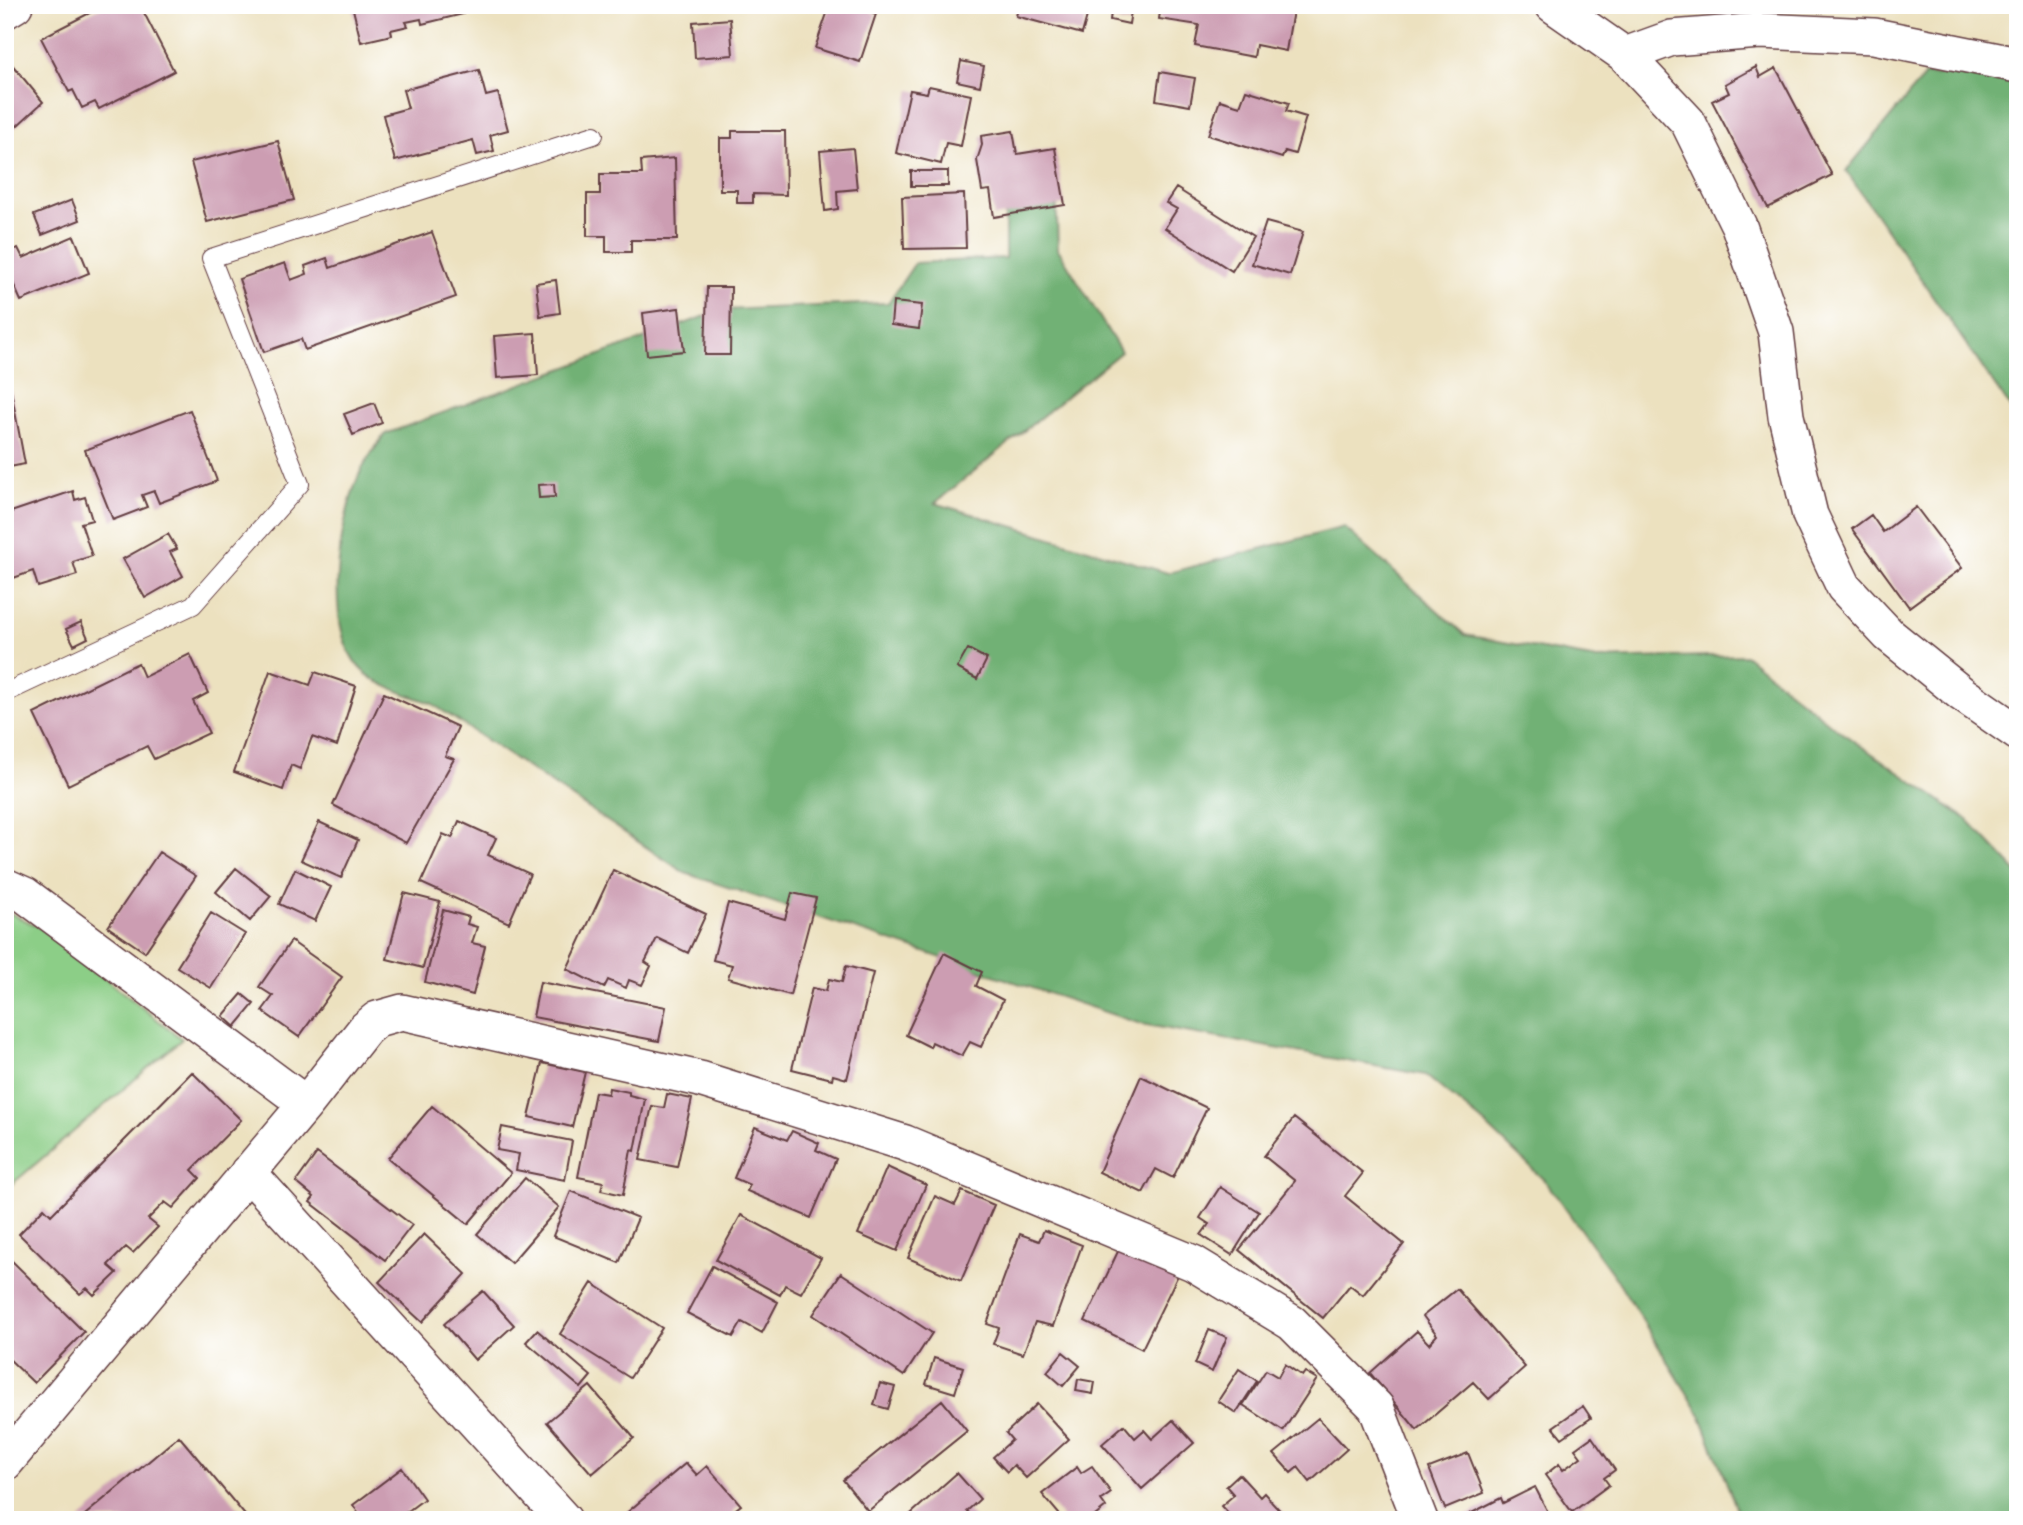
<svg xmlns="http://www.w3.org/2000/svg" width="2023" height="1525" viewBox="0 0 2023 1525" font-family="'Gentium Book Plus',serif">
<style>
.green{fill:#8cce87;stroke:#6b7659;stroke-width:2}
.forest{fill:#71b174;stroke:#5e6850;stroke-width:2}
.building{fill:#cc9db2}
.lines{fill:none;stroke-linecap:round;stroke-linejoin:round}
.lane-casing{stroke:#623c41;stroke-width:20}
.street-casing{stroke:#623c41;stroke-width:38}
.lane{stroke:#fff;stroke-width:18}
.street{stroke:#fff;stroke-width:35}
</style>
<rect width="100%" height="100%" fill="#fff"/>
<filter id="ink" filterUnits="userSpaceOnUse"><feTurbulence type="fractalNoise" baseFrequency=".0143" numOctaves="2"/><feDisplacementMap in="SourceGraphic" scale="14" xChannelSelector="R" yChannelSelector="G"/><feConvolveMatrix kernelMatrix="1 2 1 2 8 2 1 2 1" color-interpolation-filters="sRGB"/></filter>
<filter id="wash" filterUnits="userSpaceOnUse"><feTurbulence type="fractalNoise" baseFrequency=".00686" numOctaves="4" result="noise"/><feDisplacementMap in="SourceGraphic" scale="28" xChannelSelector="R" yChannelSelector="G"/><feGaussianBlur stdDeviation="1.57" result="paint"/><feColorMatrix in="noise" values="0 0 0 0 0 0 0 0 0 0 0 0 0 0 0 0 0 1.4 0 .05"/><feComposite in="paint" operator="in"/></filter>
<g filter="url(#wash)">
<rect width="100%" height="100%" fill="#ece1bf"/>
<path class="green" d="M 5,911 L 40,927 L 182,1039 L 5,1190 Z"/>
<path class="forest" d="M 1925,75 L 2018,76 L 2018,419 L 1846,171 Z
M 1005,159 L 1056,188 L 1058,249 L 1121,352 L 935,503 L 1168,573 L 1344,527 L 1465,635 L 1597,659 L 1745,655 L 1838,730 L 1968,820 L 2018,873 L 2018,1520 L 1741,1520 L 1700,1414 L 1620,1284 L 1546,1182 L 1485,1124 L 1425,1075 L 1141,1024 L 685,873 L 431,703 C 407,694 376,686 359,667 C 323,626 339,522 359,475 C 365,461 376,447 385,434 L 722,310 L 888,303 L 915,263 L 1005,258 Z"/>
<g id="blocks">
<path class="building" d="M 105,5 L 140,5 L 174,71 L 99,109 L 95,102 L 82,108 L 73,90 L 69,92 L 41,38 Z
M 352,5 L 461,5 L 463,14 L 422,24 L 421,19 L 406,22 L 408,26 L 391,30 L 392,35 L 361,42 Z
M 830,5 L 873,5 L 871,12 L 876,14 L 860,62 L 815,48 Z
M 1019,5 L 1090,5 L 1082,34 L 1016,16 Z
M 1112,5 L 1132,5 L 1129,24 L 1110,20 Z
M 1161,5 L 1294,5 L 1286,51 L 1256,45 L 1254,57 L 1195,46 L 1199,25 L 1159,19 Z
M 730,19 L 733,55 L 695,58 L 693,22 Z
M 5,56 L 43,102 L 5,137 Z
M 961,61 L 984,66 L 980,86 L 957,81 Z
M 1756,67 L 1760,77 L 1776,68 L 1832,175 L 1768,208 L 1712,101 L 1729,93 L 1725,84 Z
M 479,70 L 486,96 L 498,93 L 508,130 L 490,135 L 494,151 L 477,155 L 473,140 L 395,161 L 383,115 L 408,108 L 403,90 Z
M 1160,72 L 1195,78 L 1190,106 L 1156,100 Z
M 929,86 L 971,95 L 961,146 L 946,143 L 941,164 L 896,153 L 910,90 L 927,93 Z
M 1246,90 L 1289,103 L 1286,111 L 1306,117 L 1295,154 L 1285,151 L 1282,158 L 1208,135 L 1220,100 L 1240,106 Z
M 732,131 L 785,131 L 786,195 L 753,194 L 753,203 L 737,203 L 737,190 L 720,190 L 720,138 L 732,138 Z
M 1013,131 L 1017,154 L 1055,148 L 1065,205 L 994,217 L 990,190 L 982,191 L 977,160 L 982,145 L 981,136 Z
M 278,141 L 294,200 L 207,222 L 191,162 Z
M 853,148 L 857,189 L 837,191 L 838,209 L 825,211 L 820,151 Z
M 675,158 L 677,240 L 631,240 L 631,252 L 606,252 L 606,236 L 587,236 L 587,194 L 600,194 L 600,174 L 642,174 L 641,161 Z
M 911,171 L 948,171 L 948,186 L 911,186 Z
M 1176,188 L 1253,237 L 1232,271 L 1165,228 L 1177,209 L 1166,203 Z
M 964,194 L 966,248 L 904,249 L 902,197 Z
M 72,200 L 80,220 L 42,235 L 34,215 Z
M 1266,222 L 1303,232 L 1290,275 L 1252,264 Z
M 432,232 L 456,297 L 305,350 L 301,339 L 264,352 L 239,279 L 285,263 L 291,280 L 307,274 L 305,266 L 327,258 L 330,268 Z
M 74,236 L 89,273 L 21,301 L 5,265 L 5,253 L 18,248 L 23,258 Z
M 556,280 L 560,313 L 540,316 L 536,283 Z
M 707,287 L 731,287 L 730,355 L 705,355 Z
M 893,302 L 922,305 L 919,329 L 891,325 Z
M 679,308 L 684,351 L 647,355 L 643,313 Z
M 535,333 L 538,375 L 497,378 L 494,336 Z
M 9,342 L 8,386 L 10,385 L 25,464 L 5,468 L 5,343 Z
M 374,403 L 382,423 L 353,435 L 344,414 Z
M 190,410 L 217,481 L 159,503 L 154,491 L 142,495 L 147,507 L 113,520 L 85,450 Z
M 554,484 L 555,497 L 539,498 L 538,485 Z
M 73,491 L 75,500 L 85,497 L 92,520 L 81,523 L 92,556 L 73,562 L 77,575 L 38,587 L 33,571 L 5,581 L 5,514 Z
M 1916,507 L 1962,568 L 1909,607 L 1852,529 L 1871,515 L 1883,532 Z
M 168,534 L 177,549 L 170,552 L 183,576 L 145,598 L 123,559 Z
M 81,622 L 88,638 L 74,645 L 66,629 Z
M 968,649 L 987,659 L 977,679 L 957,668 Z
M 190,654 L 208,693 L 193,701 L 209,733 L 154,759 L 147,746 L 68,785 L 34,714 L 138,663 L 144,677 Z
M 270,671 L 310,685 L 315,672 L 356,686 L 337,746 L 312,737 L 300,769 L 291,765 L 283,790 L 234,772 Z
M 384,693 L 458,727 L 445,756 L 454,759 L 406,843 L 333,805 Z
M 459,821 L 496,838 L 488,855 L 530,874 L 509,923 L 421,883 L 443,834 L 452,838 Z
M 319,822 L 358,840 L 341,878 L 301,860 Z
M 159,852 L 196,876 L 145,952 L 108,927 Z
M 236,868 L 271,896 L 250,921 L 216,892 Z
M 295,869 L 331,887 L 315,921 L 279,904 Z
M 613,870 L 706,914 L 688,953 L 657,938 L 645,962 L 651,966 L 642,985 L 629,980 L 626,988 L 608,980 L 604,988 L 567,969 Z
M 404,893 L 440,902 L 423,968 L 387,959 Z
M 792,893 L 816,898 L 790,995 L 728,978 L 732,965 L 713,960 L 728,903 L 785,919 Z
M 443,910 L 469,917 L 467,924 L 477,927 L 472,943 L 485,946 L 473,995 L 425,982 Z
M 211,913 L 245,934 L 211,988 L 177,967 Z
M 291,941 L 342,977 L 299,1037 L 262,1011 L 273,996 L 259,987 Z
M 944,953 L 982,972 L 976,986 L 1003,1000 L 981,1047 L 970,1042 L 962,1056 L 932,1042 L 930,1047 L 906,1035 Z
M 846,966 L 873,973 L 847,1079 L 833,1075 L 832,1079 L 792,1069 L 812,988 L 826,991 L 829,979 L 842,982 Z
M 540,982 L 666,1007 L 659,1041 L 533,1017 Z
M 242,994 L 254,1004 L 235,1027 L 223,1016 Z
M 542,1063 L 585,1072 L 572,1127 L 529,1117 Z
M 192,1072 L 241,1120 L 192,1170 L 200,1178 L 173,1208 L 165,1202 L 148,1219 L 158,1227 L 133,1253 L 126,1247 L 108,1265 L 117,1273 L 94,1295 L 87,1288 L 80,1294 L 19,1234 L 44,1208 L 51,1215 Z
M 1141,1076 L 1207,1108 L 1173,1178 L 1156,1169 L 1143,1193 L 1099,1172 Z
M 609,1088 L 629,1092 L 629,1095 L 645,1099 L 635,1151 L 631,1150 L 623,1195 L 601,1190 L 603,1182 L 578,1177 L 595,1092 L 608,1094 Z
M 667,1094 L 692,1099 L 677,1167 L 640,1160 L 652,1106 L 664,1108 Z
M 432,1106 L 511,1173 L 468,1224 L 388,1158 Z
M 1294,1118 L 1363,1173 L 1345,1196 L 1404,1244 L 1363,1295 L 1350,1285 L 1323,1318 L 1239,1250 L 1295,1181 L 1264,1156 Z
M 502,1127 L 572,1141 L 565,1180 L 516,1170 L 519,1154 L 497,1150 Z
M 755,1127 L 787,1140 L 792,1131 L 819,1143 L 816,1150 L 836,1159 L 811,1218 L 747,1191 L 750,1185 L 734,1178 Z
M 317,1153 L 412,1225 L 385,1260 L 310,1202 L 314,1197 L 296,1182 Z
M 887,1167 L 926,1185 L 897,1251 L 858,1234 Z
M 525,1178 L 559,1207 L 511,1263 L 477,1234 Z
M 1220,1187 L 1259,1212 L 1232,1255 L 1201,1235 L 1209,1224 L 1200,1218 Z
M 571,1191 L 638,1218 L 619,1263 L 553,1236 Z
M 962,1191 L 994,1205 L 961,1281 L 908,1258 L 935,1196 L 955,1205 Z
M 741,1215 L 821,1258 L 801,1293 L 785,1285 L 780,1295 L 716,1260 Z
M 1044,1230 L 1082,1245 L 1053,1326 L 1035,1322 L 1023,1354 L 993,1344 L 999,1328 L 987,1324 L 1020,1234 L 1039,1241 Z
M 424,1234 L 466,1274 L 422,1322 L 379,1282 Z
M 1121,1245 L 1179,1273 L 1142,1349 L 1085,1321 Z
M 5,1254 L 84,1332 L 34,1383 L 5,1355 Z
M 712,1266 L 778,1302 L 762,1333 L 742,1322 L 733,1337 L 687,1313 Z
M 841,1273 L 932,1333 L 904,1376 L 813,1315 Z
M 592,1283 L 662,1328 L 630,1378 L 560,1334 Z
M 1457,1289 L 1525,1367 L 1489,1399 L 1473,1382 L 1417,1430 L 1370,1373 L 1417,1331 L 1429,1344 L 1437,1335 L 1423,1316 Z
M 483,1291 L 514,1325 L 475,1360 L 444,1324 Z
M 537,1330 L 591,1376 L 581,1388 L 526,1342 Z
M 1209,1330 L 1227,1337 L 1212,1372 L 1195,1364 Z
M 1063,1352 L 1080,1366 L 1063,1386 L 1047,1372 Z
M 934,1358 L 963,1367 L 955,1393 L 926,1384 Z
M 1285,1364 L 1302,1376 L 1305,1372 L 1317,1379 L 1283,1431 L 1243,1405 L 1266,1370 L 1278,1377 Z
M 1239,1369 L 1257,1381 L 1236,1413 L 1218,1401 Z
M 1078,1379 L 1095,1382 L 1093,1394 L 1076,1391 Z
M 880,1383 L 895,1387 L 888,1409 L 874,1405 Z
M 590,1386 L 634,1438 L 592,1474 L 547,1422 Z
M 942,1400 L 967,1431 L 868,1511 L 843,1480 Z
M 1037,1404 L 1069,1439 L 1026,1478 L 1014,1465 L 1007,1472 L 993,1457 L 1012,1440 L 1006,1433 Z
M 1583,1406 L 1591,1418 L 1562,1438 L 1553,1427 Z
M 1318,1418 L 1347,1449 L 1310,1482 L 1298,1467 L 1291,1473 L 1274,1454 Z
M 1173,1420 L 1194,1443 L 1142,1489 L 1102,1444 L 1124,1425 L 1135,1438 L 1144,1430 L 1152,1439 Z
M 179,1436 L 249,1520 L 79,1520 Z
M 1592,1437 L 1615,1470 L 1604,1478 L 1609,1485 L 1572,1512 L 1545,1475 L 1559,1464 L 1563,1470 L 1581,1457 L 1575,1449 Z
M 1468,1453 L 1484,1493 L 1445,1509 L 1429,1468 Z
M 686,1463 L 697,1475 L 707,1466 L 741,1505 L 732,1512 L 739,1520 L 618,1520 Z
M 1092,1466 L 1111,1493 L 1101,1500 L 1106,1507 L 1090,1520 L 1064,1520 L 1042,1494 L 1077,1467 L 1081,1473 Z
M 402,1468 L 424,1499 L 396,1520 L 364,1520 L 353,1505 Z
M 957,1473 L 980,1499 L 967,1511 L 976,1520 L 904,1520 Z
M 1239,1474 L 1260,1497 L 1264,1493 L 1287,1518 L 1234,1520 L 1221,1506 L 1234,1495 L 1226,1486 Z
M 1535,1487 L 1552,1520 L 1458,1520 L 1501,1498 L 1503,1503 Z"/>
</g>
</g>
<g filter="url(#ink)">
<use href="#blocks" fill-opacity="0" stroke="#623c41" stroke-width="2"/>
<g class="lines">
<g class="lane-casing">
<path id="lane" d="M 5,693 L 193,605 L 300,484 L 211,258 L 594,135"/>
</g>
<g class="street-casing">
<path id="street" d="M 1553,5 L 1625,55 L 1688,122 L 1739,226 L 1776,332 L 1786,416 L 1810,515 L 1844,587 L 1889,635 L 1962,694 L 2018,733
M 5,11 L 15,5
M 1625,55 L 1672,38 L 1760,31 L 1874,36 L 2018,65
M 5,886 L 25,895 L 306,1104
M 248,1172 L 564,1520
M 5,1463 L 306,1104 L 365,1029 L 377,1019 L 402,1012 L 700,1079 L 905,1143 L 1193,1263 L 1292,1323 L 1376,1407 L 1420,1520"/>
</g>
<use href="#lane" class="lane"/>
<use href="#street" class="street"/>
</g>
</g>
<rect width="2023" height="1525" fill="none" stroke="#fff" stroke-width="28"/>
</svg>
